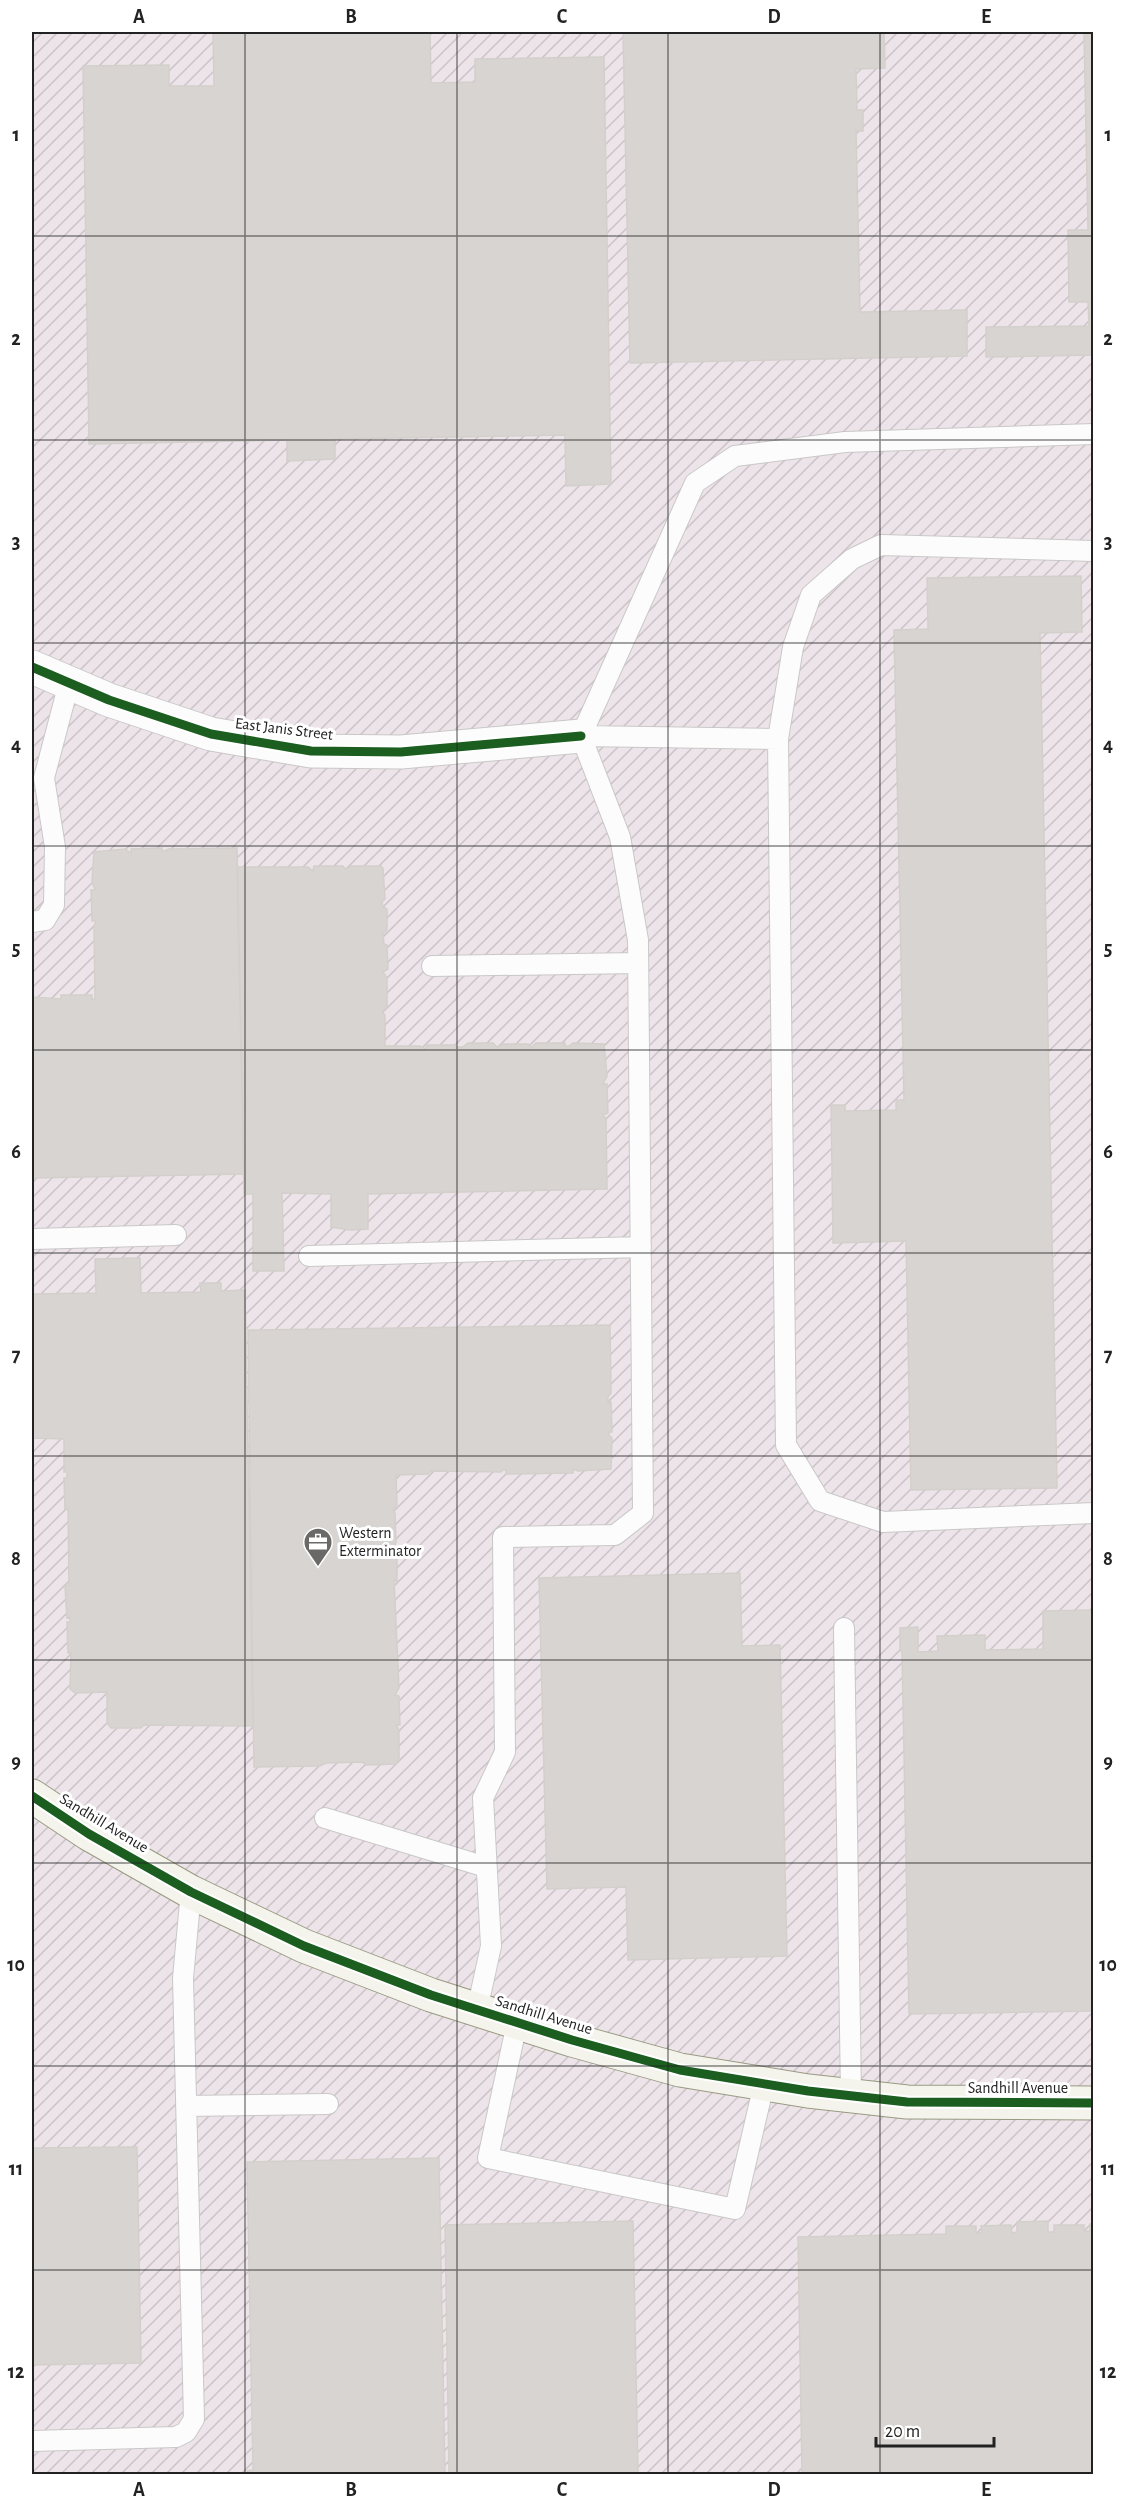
<svg xmlns="http://www.w3.org/2000/svg" width="1125" height="2506" viewBox="0 0 1125 2506" font-family="'Alegreya Sans',sans-serif">
<style>
.industrial{fill:url(#industrial-furrows)}
.building{fill:#d7d4d2;stroke:#d3d0cc;stroke-width:1.5}
.lines{fill:none;stroke-linecap:round;stroke-linejoin:round}
.lane-casing{stroke:#c9c8c7;stroke-width:22}
.street-casing{stroke:#c9c8c7;stroke-width:35}
.secondary-casing{stroke:#999a82;stroke-width:35}
.lane{stroke:#fdfcfc;stroke-width:20}
.street{stroke:#fdfcfc;stroke-width:33}
.secondary{stroke:#f4f4ed;stroke-width:33}
.cycleway-casing{stroke:#fff;stroke-width:13}
.cycleway{stroke:#1b5e20;stroke-width:9}
.grid{fill:none;stroke:#222;stroke-width:1.5;stroke-opacity:0.55}
.labels{text-anchor:middle;dominant-baseline:central;stroke-width:6;stroke-linejoin:round;paint-order:stroke}
.street-label{font-size:16px;fill:#222;stroke:#fff}
.poi-label{font-size:16px;fill:#222;stroke:#fff;text-anchor:start}
.neatline{fill:none;stroke:#222;stroke-width:2}
.grid-label{font-size:20px;text-anchor:middle;font-weight:bold;fill:#222}
</style>
<defs>
<pattern id="industrial-furrows" width="10" height="10" patternUnits="userSpaceOnUse" patternTransform="scale(1.5)"><rect width="10" height="10" fill="#ede4e9"/><path d="M-1 1l2-2M0 10L10 0M9 11l2-2" fill="none" stroke="#cbc3c8"/></pattern>
</defs>
<rect width="100%" height="100%" fill="#f0eeeb"/>
<path class="industrial" d="M 32,32 L 1093,32 L 1093,2474 L 32,2474 Z"/>
<path class="building" d="M 213,32 L 430,32 L 431,83 L 475,82 L 475,59 L 604,57 L 611,484 L 566,486 L 565,435 L 335,439 L 335,459 L 287,461 L 287,440 L 89,444 L 83,66 L 169,65 L 169,86 L 214,86 Z
M 623,32 L 884,32 L 885,68 L 856,69 L 857,110 L 863,110 L 863,131 L 856,131 L 860,312 L 967,310 L 967,356 L 630,363 Z
M 1084,32 L 1094,32 L 1094,355 L 986,357 L 986,327 L 1089,326 L 1088,302 L 1069,302 L 1068,230 L 1088,230 Z
M 1081,576 L 1082,632 L 1040,633 L 1057,1488 L 911,1490 L 906,1241 L 833,1243 L 831,1105 L 845,1105 L 845,1111 L 896,1110 L 896,1100 L 904,1100 L 894,630 L 928,629 L 927,578 Z
M 162,848 L 162,851 L 165,851 L 169,849 L 237,848 L 244,1174 L 32,1178 L 32,997 L 61,999 L 61,995 L 92,995 L 92,999 L 95,999 L 94,927 L 96,921 L 92,921 L 91,890 L 95,890 L 92,881 L 94,852 L 125,849 L 131,853 L 131,849 Z
M 314,866 L 343,866 L 345,869 L 351,866 L 381,866 L 383,868 L 385,899 L 382,902 L 383,907 L 387,909 L 387,930 L 383,934 L 384,944 L 387,945 L 388,969 L 383,972 L 387,978 L 387,1007 L 382,1012 L 385,1015 L 385,1046 L 420,1046 L 425,1049 L 427,1045 L 455,1045 L 457,1047 L 463,1047 L 468,1043 L 493,1043 L 497,1047 L 503,1044 L 528,1044 L 532,1047 L 536,1043 L 565,1043 L 565,1046 L 569,1046 L 573,1043 L 604,1044 L 607,1076 L 603,1084 L 607,1084 L 607,1087 L 608,1113 L 603,1115 L 606,1119 L 607,1189 L 368,1194 L 368,1229 L 350,1230 L 331,1227 L 331,1194 L 282,1193 L 284,1271 L 253,1271 L 253,1194 L 244,1194 L 237,867 L 308,867 L 313,871 Z
M 140,1258 L 141,1293 L 201,1292 L 200,1283 L 221,1283 L 221,1291 L 245,1290 L 253,1726 L 144,1725 L 141,1728 L 111,1728 L 107,1723 L 107,1692 L 75,1693 L 70,1689 L 71,1653 L 68,1653 L 67,1622 L 70,1622 L 70,1617 L 67,1618 L 65,1586 L 69,1585 L 68,1509 L 65,1509 L 64,1478 L 67,1478 L 67,1472 L 64,1472 L 64,1439 L 32,1438 L 32,1294 L 96,1293 L 95,1259 Z
M 610,1325 L 611,1393 L 608,1397 L 608,1403 L 611,1402 L 612,1432 L 609,1432 L 609,1435 L 612,1438 L 611,1469 L 578,1471 L 573,1469 L 573,1473 L 506,1474 L 506,1470 L 503,1470 L 501,1472 L 431,1471 L 428,1474 L 396,1475 L 397,1508 L 392,1508 L 395,1513 L 396,1542 L 393,1550 L 397,1550 L 397,1581 L 394,1580 L 399,1688 L 395,1695 L 399,1696 L 400,1725 L 396,1725 L 399,1730 L 399,1760 L 396,1764 L 367,1765 L 362,1762 L 326,1763 L 320,1766 L 254,1767 L 248,1330 Z
M 740,1573 L 742,1646 L 780,1645 L 787,1956 L 628,1960 L 626,1887 L 547,1889 L 539,1578 Z
M 1094,1610 L 1094,2011 L 909,2014 L 902,1651 L 900,1651 L 900,1628 L 918,1627 L 918,1652 L 938,1651 L 937,1636 L 985,1635 L 985,1650 L 1043,1649 L 1043,1611 Z
M 137,2147 L 141,2363 L 32,2365 L 32,2148 Z
M 439,2158 L 445,2474 L 247,2474 L 247,2471 L 253,2470 L 247,2162 Z
M 633,2221 L 638,2474 L 449,2474 L 445,2225 Z
M 1048,2221 L 1048,2232 L 1054,2232 L 1054,2225 L 1084,2225 L 1084,2231 L 1090,2231 L 1090,2224 L 1094,2223 L 1094,2474 L 802,2474 L 798,2237 L 946,2234 L 946,2226 L 976,2226 L 976,2233 L 982,2233 L 981,2226 L 1011,2225 L 1012,2233 L 1017,2232 L 1017,2222 Z"/>
<g class="lines">
<g class="lane-casing">
<path id="lane" d="M 1094,551 L 881,545 L 852,559 L 811,595 L 793,647 L 778,739 L 786,1445 L 820,1501 L 883,1522 L 1094,1513
M 581,736 L 778,739
M 32,922 L 45,920 L 54,905 L 55,847 L 44,778 L 69,683
M 432,966 L 638,963
M 32,1239 L 176,1235
M 309,1256 L 641,1247
M 844,1628 L 851,2096
M 325,1818 L 486,1867
M 477,2010 L 491,1946 L 483,1798 L 505,1752 L 503,1537 L 615,1535 L 643,1513 L 638,940 L 620,837 L 581,736 L 695,483 L 735,456 L 845,442 L 1094,434
M 517,2023 L 488,2158 L 735,2209 L 764,2084
M 186,2106 L 328,2104
M 32,2441 L 176,2437 L 186,2432 L 194,2419 L 183,1978 L 191,1892"/>
</g>
<g class="street-casing">
<path id="street" d="M 32,667 L 109,700 L 211,734 L 311,751 L 401,752 L 581,736"/>
</g>
<g class="secondary-casing">
<path id="secondary" d="M 32,1796 L 89,1834 L 191,1892 L 304,1946 L 431,1995 L 572,2040 L 680,2070 L 808,2091 L 907,2102 L 1094,2103"/>
</g>
<use href="#lane" class="lane"/>
<use href="#street" class="street"/>
<use href="#secondary" class="secondary"/>
<g class="cycleway-casing">
<path id="cycleway" d="M 32,667 L 109,700 L 211,734 L 311,751 L 401,752 L 581,736
M 32,1796 L 89,1834 L 191,1892 L 304,1946 L 431,1995 L 572,2040 L 680,2070 L 808,2091 L 907,2102 L 1094,2103"/>
</g>
<use href="#cycleway" class="cycleway"/>
</g>
<path class="grid" d="M 245,32 L 245,2474M 457,32 L 457,2474M 668,32 L 668,2474M 880,32 L 880,2474M 32,236 L 1094,236M 32,440 L 1094,440M 32,643 L 1094,643M 32,846 L 1094,846M 32,1050 L 1094,1050M 32,1253 L 1094,1253M 32,1456 L 1094,1456M 32,1660 L 1094,1660M 32,1863 L 1094,1863M 32,2066 L 1094,2066M 32,2270 L 1094,2270"/>
<defs>
<g id="office-pin" transform="scale(1.5)"><path d="M0 17L-7.5 6A9.5 9.5 0 1 1 7.5 6Z" fill="#6a6968" stroke="#fff"/><path d="M-6-3h4V-5.5h4V-3h4V5H-6ZM-1-4.5V-3h2v-1.5ZM-6 0V1H6V0Z" fill="#fff"/></g>
</defs>
<g fill-rule="evenodd">
<use href="#office-pin" x="318" y="1542"/>
</g>
<g class="labels">
<g class="street-label">
<text transform="translate(284 729) rotate(7)">East Janis Street</text>
<text transform="translate(104 1823) rotate(31)">Sandhill Avenue</text>
<text transform="translate(544 2015) rotate(17)">Sandhill Avenue</text>
<text x="1018" y="2088">Sandhill Avenue</text>
</g>
<g class="poi-label">
<text x="339" y="1533">Western<tspan x="339" dy="18">Exterminator</tspan></text>
</g>
</g>
<rect width="1125" height="2506" fill="none" stroke="#ffffff" stroke-width="66"/>
<path d="M876 2437v9h118v-9" fill="none" stroke="#222222" stroke-width="3"/>
<text x="885" y="2437" font-size="18" fill="#222222" stroke="#ffffff" stroke-width="4.5" paint-order="stroke">20 m</text>
<rect x="33" y="33" width="1059" height="2440" class="neatline"/>
<g class="grid-label">
<text x="139" y="23">A</text>
<text x="351" y="23">B</text>
<text x="562" y="23">C</text>
<text x="774" y="23">D</text>
<text x="986" y="23">E</text>
<text x="16" y="141">1</text>
<text x="1108" y="141">1</text>
<text x="16" y="345">2</text>
<text x="1108" y="345">2</text>
<text x="16" y="548">3</text>
<text x="1108" y="548">3</text>
<text x="16" y="751">4</text>
<text x="1108" y="751">4</text>
<text x="16" y="955">5</text>
<text x="1108" y="955">5</text>
<text x="16" y="1158">6</text>
<text x="1108" y="1158">6</text>
<text x="16" y="1361">7</text>
<text x="1108" y="1361">7</text>
<text x="16" y="1565">8</text>
<text x="1108" y="1565">8</text>
<text x="16" y="1768">9</text>
<text x="1108" y="1768">9</text>
<text x="16" y="1971">10</text>
<text x="1108" y="1971">10</text>
<text x="16" y="2175">11</text>
<text x="1108" y="2175">11</text>
<text x="16" y="2378">12</text>
<text x="1108" y="2378">12</text>
<text x="139" y="2496">A</text>
<text x="351" y="2496">B</text>
<text x="562" y="2496">C</text>
<text x="774" y="2496">D</text>
<text x="986" y="2496">E</text>
</g>
</svg>
